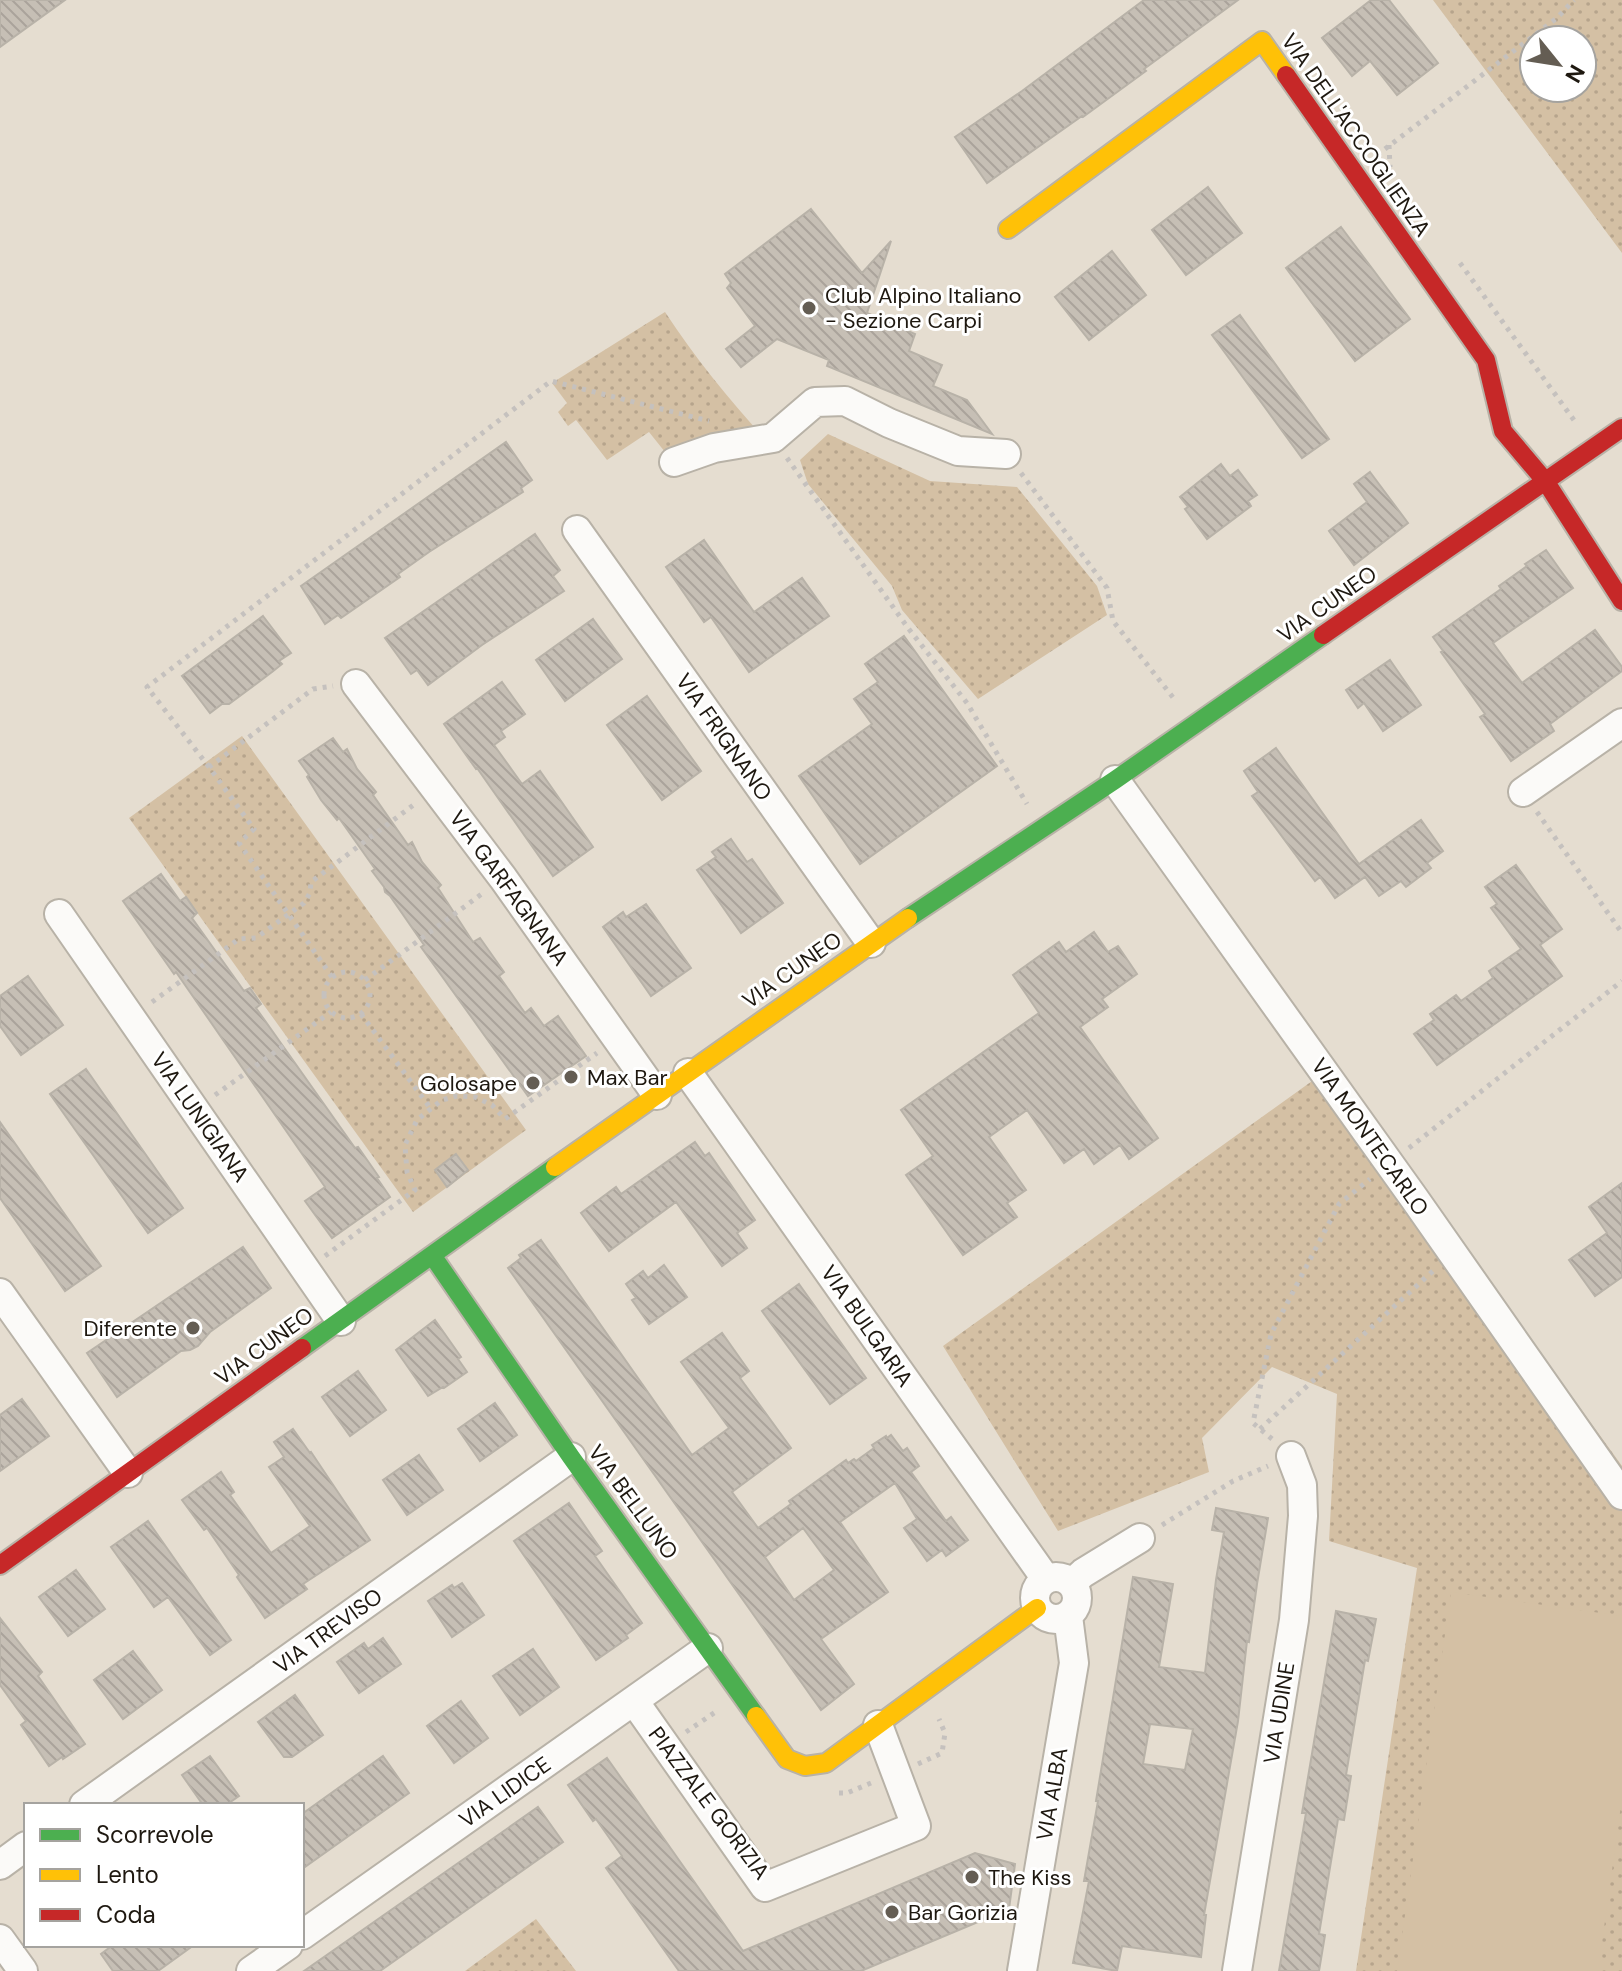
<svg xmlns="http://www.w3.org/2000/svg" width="1622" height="1971" viewBox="0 0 1622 1971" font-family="'DM Sans',sans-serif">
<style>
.grass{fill:url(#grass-dots);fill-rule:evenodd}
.garden{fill:#d4c0a4}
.building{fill:url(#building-back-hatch);stroke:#b8b2a8;stroke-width:2;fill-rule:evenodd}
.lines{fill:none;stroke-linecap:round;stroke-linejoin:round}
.street-casing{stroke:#b8b2a7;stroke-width:32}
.fast-casing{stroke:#b8b2a7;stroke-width:22}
.slow-casing{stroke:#b8b2a7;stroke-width:22}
.jam-casing{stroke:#b8b2a7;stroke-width:22}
.path{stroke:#c5c1be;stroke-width:5;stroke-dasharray:4 6;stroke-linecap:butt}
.street{stroke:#fbfaf8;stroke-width:28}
.fast{stroke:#4caf50;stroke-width:18}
.slow{stroke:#ffc107;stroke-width:18}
.jam{stroke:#c62828;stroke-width:18}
.poi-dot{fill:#645d53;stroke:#fff;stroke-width:3}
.labels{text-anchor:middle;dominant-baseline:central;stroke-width:6;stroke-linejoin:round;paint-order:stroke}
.street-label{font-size:22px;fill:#1e1810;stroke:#fff}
.poi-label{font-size:22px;fill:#1e1810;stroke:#fff;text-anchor:start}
</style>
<defs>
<pattern id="grass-dots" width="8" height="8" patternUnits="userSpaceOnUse" patternTransform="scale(2)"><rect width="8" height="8" fill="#d4c0a4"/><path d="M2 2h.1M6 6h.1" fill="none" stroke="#b6a48c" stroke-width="1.8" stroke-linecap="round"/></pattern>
<pattern id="building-back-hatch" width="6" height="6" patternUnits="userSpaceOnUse" patternTransform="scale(2)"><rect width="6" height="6" fill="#c6bfb5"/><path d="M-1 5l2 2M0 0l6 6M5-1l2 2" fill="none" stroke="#aaa39b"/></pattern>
</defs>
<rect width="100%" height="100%" fill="#e5ddd0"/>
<path class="grass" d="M 1433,0 L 1622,0 L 1622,253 ZM 1582,40 L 1582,88 L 1534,88 L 1534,40 Z
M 665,312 C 695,358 729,399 765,439 L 712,440 L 665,452 L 649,432 L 607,460 L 576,420 L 568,426 L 558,412 L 567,403 L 552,383 Z
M 828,434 L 930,481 L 1017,487 L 1097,586 L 1107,615 L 978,699 L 902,610 L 892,586 L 808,484 L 800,460 Z
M 242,736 L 526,1130 L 413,1212 L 129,818 Z
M 1333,1066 L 1622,1466 L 1622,1971 L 1356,1971 L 1417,1568 L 1329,1541 L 1337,1394 L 1272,1367 L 1202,1438 L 1209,1472 L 1058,1531 L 943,1346 Z
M 536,1919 L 576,1971 L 465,1971 Z"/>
<path class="garden" d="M 1451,1592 L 1622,1616 L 1622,1798 L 1598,1971 L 1397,1971 Z"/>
<path class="building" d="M 0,0 L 65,0 L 0,47 Z
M 1144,0 L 1238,0 L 1144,69 L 1146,71 L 1083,117 L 1082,116 L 987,183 L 955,137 L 1022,91 Z
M 1371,0 L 1389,0 L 1438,63 L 1397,95 L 1370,61 L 1352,76 L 1322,38 Z
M 1208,187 L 1242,233 L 1186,275 L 1152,230 Z
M 811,209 L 862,273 L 891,241 L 867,313 L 915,334 L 909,351 L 942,365 L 933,386 L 967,400 L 992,434 L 827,366 L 829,360 L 777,339 L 741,367 L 726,349 L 755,326 L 727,288 L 731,283 L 725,274 Z
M 1341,227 L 1410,319 L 1355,361 L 1286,268 Z
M 1112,251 L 1146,295 L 1089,340 L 1055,297 Z
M 1240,315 L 1329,439 L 1302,458 L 1212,335 Z
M 506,442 L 532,480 L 521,488 L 523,492 L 429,552 L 398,574 L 400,577 L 341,618 L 338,615 L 325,624 L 301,586 Z
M 1221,464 L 1230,476 L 1238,470 L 1257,495 L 1248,501 L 1251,506 L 1207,539 L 1185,509 L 1188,507 L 1180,497 Z
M 1370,472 L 1408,523 L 1354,565 L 1329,531 L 1367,502 L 1354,484 Z
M 535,534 L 560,570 L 553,576 L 564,591 L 482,645 L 428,685 L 417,670 L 411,674 L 385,638 Z
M 704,540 L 754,612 L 802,578 L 829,616 L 749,672 L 711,617 L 704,622 L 666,567 Z
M 1546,550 L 1573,588 L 1493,643 L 1522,683 L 1595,630 L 1622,667 L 1622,671 L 1550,724 L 1554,731 L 1511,761 L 1480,717 L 1485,714 L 1441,652 L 1443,651 L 1433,637 L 1501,589 L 1499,586 L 1527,566 L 1525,564 Z
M 263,616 L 291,653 L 279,661 L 282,664 L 272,672 L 229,704 L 222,704 L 210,713 L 182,676 Z
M 593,619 L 622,659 L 565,701 L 536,660 Z
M 904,636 L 997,766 L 860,864 L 799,776 L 872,724 L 854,699 L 878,682 L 865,664 Z
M 1390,660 L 1421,705 L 1383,731 L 1364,703 L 1358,708 L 1346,690 Z
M 502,682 L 525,714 L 501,731 L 505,737 L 494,745 L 522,784 L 540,771 L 593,847 L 553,876 L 477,768 L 476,769 L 444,724 Z
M 647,696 L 701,771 L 662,800 L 607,725 Z
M 333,738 L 343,752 L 347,749 L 357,769 L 376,792 L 373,795 L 408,845 L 412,842 L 422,862 L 441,885 L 438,888 L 473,942 L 480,938 L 504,972 L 499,976 L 525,1013 L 531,1008 L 544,1026 L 558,1016 L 586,1056 L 528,1096 L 421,947 L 424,945 L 390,896 L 385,892 L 384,887 L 372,871 L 375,869 L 339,818 L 337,820 L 321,800 L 307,777 L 309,775 L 299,761 Z
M 1276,748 L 1359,864 L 1421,820 L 1443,851 L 1427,863 L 1431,868 L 1406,887 L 1401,881 L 1379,896 L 1365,877 L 1335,898 L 1320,877 L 1315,881 L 1252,796 L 1258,792 L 1244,771 Z
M 731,839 L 747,862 L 752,859 L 783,903 L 741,933 L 697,870 L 716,857 L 712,852 Z
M 1516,865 L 1562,929 L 1540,945 L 1562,976 L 1437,1065 L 1414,1034 L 1434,1020 L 1430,1014 L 1456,995 L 1461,1001 L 1493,978 L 1489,971 L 1521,949 L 1491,908 L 1497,904 L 1485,887 Z
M 161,874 L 180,901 L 186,897 L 197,913 L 192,918 L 244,991 L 250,988 L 261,1004 L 256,1008 L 355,1148 L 358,1147 L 379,1177 L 377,1178 L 390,1197 L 332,1238 L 305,1201 L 325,1187 L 176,972 L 174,974 L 123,901 Z
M 646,904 L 691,968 L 651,996 L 603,927 L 623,912 L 626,917 Z
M 1094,932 L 1108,952 L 1118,946 L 1137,974 L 1102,999 L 1108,1007 L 1080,1027 L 1158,1138 L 1129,1159 L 1120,1145 L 1094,1164 L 1084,1149 L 1064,1163 L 1027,1110 L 989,1137 L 1026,1190 L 1007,1203 L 1017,1217 L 963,1255 L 906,1175 L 933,1156 L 901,1110 L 1039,1013 L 1013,975 L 1059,942 L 1066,952 Z
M 28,976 L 63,1025 L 21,1055 L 0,1026 L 0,996 Z
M 86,1069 L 183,1208 L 148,1233 L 50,1094 Z
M 0,1122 L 101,1266 L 65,1291 L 0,1198 Z
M 695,1142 L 705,1156 L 709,1153 L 755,1220 L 737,1233 L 747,1248 L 722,1266 L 676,1202 L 609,1251 L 581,1213 L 616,1187 L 621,1194 Z
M 456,1154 L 468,1170 L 447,1187 L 435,1170 Z
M 1622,1183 L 1622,1277 L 1595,1296 L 1569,1260 L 1607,1233 L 1589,1207 Z
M 541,1240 L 692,1455 L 729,1428 L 681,1362 L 722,1333 L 749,1371 L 740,1378 L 791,1448 L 732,1492 L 758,1528 L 791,1504 L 789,1501 L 846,1460 L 848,1463 L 854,1459 L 856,1461 L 874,1448 L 872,1445 L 886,1436 L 887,1438 L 891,1435 L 903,1451 L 907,1448 L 919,1466 L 911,1472 L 946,1521 L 951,1517 L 968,1540 L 946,1556 L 942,1550 L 927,1561 L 904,1528 L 917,1519 L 895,1483 L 840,1522 L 888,1592 L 821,1639 L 854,1684 L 821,1710 L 508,1268 L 521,1258 L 519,1255 ZM 803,1528 L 834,1570 L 794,1600 L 765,1557 Z
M 243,1247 L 271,1288 L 210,1332 L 198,1346 L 190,1350 L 181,1351 L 117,1397 L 87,1353 Z
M 664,1265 L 687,1297 L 649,1324 L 632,1300 L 636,1298 L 626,1284 L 643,1271 L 648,1278 Z
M 799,1284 L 866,1378 L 830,1404 L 762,1311 Z
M 435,1320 L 461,1357 L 458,1359 L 467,1372 L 444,1388 L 443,1387 L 428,1396 L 396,1350 Z
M 358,1371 L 386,1410 L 350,1436 L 322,1397 Z
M 22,1399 L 49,1436 L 0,1471 L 0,1415 Z
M 495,1403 L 517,1435 L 480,1461 L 458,1429 Z
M 293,1429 L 310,1453 L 311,1452 L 370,1540 L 303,1584 L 307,1589 L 265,1618 L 237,1577 L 239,1575 L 207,1528 L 204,1530 L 182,1500 L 221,1472 L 234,1492 L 230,1495 L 271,1553 L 310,1526 L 269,1467 L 284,1457 L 274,1442 Z
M 419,1455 L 443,1490 L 407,1515 L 383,1480 Z
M 569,1503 L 602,1551 L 595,1556 L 642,1623 L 626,1635 L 628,1638 L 596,1660 L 514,1541 Z
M 1216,1508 L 1268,1518 L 1257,1584 L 1249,1642 L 1247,1641 L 1238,1721 L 1204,1915 L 1206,1915 L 1201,1957 L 1122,1946 L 1117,1971 L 1073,1963 L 1089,1881 L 1084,1881 L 1098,1801 L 1096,1801 L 1133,1577 L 1173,1584 L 1159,1667 L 1205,1673 L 1216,1580 L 1224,1532 L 1212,1530 ZM 1150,1724 L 1193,1729 L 1185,1770 L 1143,1764 Z
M 148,1521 L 231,1640 L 210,1655 L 168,1597 L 154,1607 L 111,1547 Z
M 76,1570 L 105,1609 L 68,1636 L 39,1597 Z
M 462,1583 L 484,1615 L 452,1637 L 428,1601 L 452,1585 L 454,1588 Z
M 1336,1611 L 1376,1619 L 1368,1661 L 1365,1660 L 1346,1775 L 1351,1776 L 1344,1820 L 1338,1819 L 1319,1934 L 1325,1935 L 1319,1971 L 1279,1971 L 1306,1813 L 1302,1813 Z
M 0,1618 L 42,1672 L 38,1676 L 85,1744 L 63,1759 L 62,1757 L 49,1766 L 21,1725 L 26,1721 L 0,1685 Z
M 383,1638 L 401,1664 L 359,1693 L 337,1662 L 364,1643 L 368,1649 Z
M 533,1649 L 559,1687 L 520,1715 L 493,1676 Z
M 133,1651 L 162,1690 L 123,1719 L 94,1680 Z
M 295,1695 L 323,1735 L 292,1757 L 284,1757 L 258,1722 Z
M 461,1701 L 488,1738 L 454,1763 L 427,1726 Z
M 210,1756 L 239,1796 L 226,1805 L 203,1805 L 182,1775 Z
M 383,1756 L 409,1793 L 302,1869 L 302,1814 Z
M 607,1758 L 743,1951 L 975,1853 L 1015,1864 L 1009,1909 L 861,1971 L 679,1971 L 606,1868 L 622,1856 L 596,1819 L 593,1821 L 568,1785 Z
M 538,1807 L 563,1842 L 380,1971 L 304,1971 Z
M 113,1945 L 194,1945 L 158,1971 L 113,1971 L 101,1954 Z"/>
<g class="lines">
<g class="street-casing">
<path id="street" d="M 674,462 L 714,448 L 773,438 L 815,402 L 845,401 L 889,423 L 958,451 L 1006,454
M 577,530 L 871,943
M 356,684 L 503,878 L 657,1095
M 1115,780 L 1414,1198 L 1622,1495
M 1523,792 L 1622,723
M 59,914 L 341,1321
M 688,1073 L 1046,1579
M 0,1293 L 128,1473
M1035 1598a21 21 0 1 1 42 0a21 21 0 1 1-42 0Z
M 1072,1583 L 1083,1573 L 1140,1538
M 634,1701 L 765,1887 L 916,1826 L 878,1725
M 84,1805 L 571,1457
M 0,1865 L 26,1846
M 302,1935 L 708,1648
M 0,1939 L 23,1971
M 251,1971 L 288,1945
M 1022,1971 L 1074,1663 L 1068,1616
M 1237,1971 L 1294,1620 L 1303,1516 L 1302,1485 L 1291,1456"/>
</g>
<g class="fast-casing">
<path id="fast" d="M 908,918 L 1115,780 L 1323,635
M 432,1255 L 571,1457 L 756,1716
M 302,1348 L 555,1167"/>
</g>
<g class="slow-casing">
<path id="slow" d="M 1008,229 L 1262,41 L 1286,75
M 555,1167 L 908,918
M 756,1716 L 787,1759 L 805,1766 L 826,1763 L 1037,1608"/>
</g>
<g class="jam-casing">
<path id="jam" d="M 1286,75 L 1486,360 L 1503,431 L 1546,482 L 1622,601
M 1323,635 L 1622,428
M 0,1565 L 302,1348"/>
</g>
<path class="path" d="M 1389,145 L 1390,167
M 1377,155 L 1557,18 L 1574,0
M 1460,263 L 1576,423
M 787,458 L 908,628 L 967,703 L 1027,804
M 1021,473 L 1107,588 L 1113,621 L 1175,700
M 209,767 L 147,687 L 551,381 L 709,421
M 1537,812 L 1622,933
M324 995a23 23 0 1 1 46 0a23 23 0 1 1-46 0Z
M 332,977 L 239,843 L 254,829 L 209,767 L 313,689 L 333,686
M 365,980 L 483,893
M 152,1002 L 239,939 L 256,938 L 304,903 L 310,893 L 311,882 L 416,803
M 361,1014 L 431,1109
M 215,1095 L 331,1012
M 1409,1148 L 1622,981
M 325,1256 L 415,1190 L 407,1172 L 405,1145 L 417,1120 L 442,1100 L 457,1096 L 475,1097 L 492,1105 L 505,1119 L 597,1053
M 1260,1429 L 1433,1271
M 1272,1439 L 1253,1423 L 1271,1334 L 1339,1204 L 1370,1179
M 1162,1525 L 1233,1481 L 1268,1466
M 686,1732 L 717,1711
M 918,1764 L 942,1753 L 945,1733 L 939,1719
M 839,1793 L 847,1793 L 871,1783"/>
<use href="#street" class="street"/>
<use href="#fast" class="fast"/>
<use href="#slow" class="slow"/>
<use href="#jam" class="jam"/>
</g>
<g class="poi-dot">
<circle cx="809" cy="308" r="8"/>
<circle cx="571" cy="1077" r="8"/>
<circle cx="533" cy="1083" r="8"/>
<circle cx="193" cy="1328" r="8"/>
<circle cx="972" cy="1877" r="8"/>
<circle cx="892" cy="1912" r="8"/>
</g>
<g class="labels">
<g class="street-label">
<text transform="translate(1356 135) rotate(55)">VIA DELL'ACCOGLIENZA</text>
<text transform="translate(1327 604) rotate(-35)">VIA CUNEO</text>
<text transform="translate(724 737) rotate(55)">VIA FRIGNANO</text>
<text transform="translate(509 888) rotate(54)">VIA GARFAGNANA</text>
<text transform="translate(792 970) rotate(-35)">VIA CUNEO</text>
<text transform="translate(200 1117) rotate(55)">VIA LUNIGIANA</text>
<text transform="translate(1370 1137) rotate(55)">VIA MONTECARLO</text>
<text transform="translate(867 1326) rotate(55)">VIA BULGARIA</text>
<text transform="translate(264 1346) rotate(-36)">VIA CUNEO</text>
<text transform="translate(633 1502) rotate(54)">VIA BELLUNO</text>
<text transform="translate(328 1631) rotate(-36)">VIA TREVISO</text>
<text transform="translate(1279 1713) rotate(-81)">VIA UDINE</text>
<text transform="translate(505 1792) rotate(-35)">VIA LIDICE</text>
<text transform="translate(1052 1794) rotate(-80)">VIA ALBA</text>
<text transform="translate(709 1803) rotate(53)">PIAZZALE GORIZIA</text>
</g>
<g class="poi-label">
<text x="825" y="295">Club Alpino Italiano<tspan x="825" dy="25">- Sezione Carpi</tspan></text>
<text x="587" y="1077">Max Bar</text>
<text x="517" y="1083" text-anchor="end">Golosape</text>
<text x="177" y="1328" text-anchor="end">Diferente</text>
<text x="988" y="1877">The Kiss</text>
<text x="908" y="1912">Bar Gorizia</text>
</g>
</g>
<rect x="24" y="1803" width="280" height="144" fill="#ffffff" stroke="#a5a39f" stroke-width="2"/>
<rect x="40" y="1829" width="40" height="12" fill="#4caf50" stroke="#a5a39f" stroke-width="2"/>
<text x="96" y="1843" font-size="24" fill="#1e1810">Scorrevole</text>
<rect x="40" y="1869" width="40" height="12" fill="#ffc107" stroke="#a5a39f" stroke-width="2"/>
<text x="96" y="1883" font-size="24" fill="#1e1810">Lento</text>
<rect x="40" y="1909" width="40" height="12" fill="#c62828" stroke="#a5a39f" stroke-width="2"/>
<text x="96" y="1923" font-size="24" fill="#1e1810">Coda</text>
<g transform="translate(1558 64) rotate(120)"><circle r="38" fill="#ffffff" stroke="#a5a39f" stroke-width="2"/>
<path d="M0-6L14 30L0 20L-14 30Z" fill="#645d53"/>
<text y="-12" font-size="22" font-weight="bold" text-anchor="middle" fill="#1e1810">N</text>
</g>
</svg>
